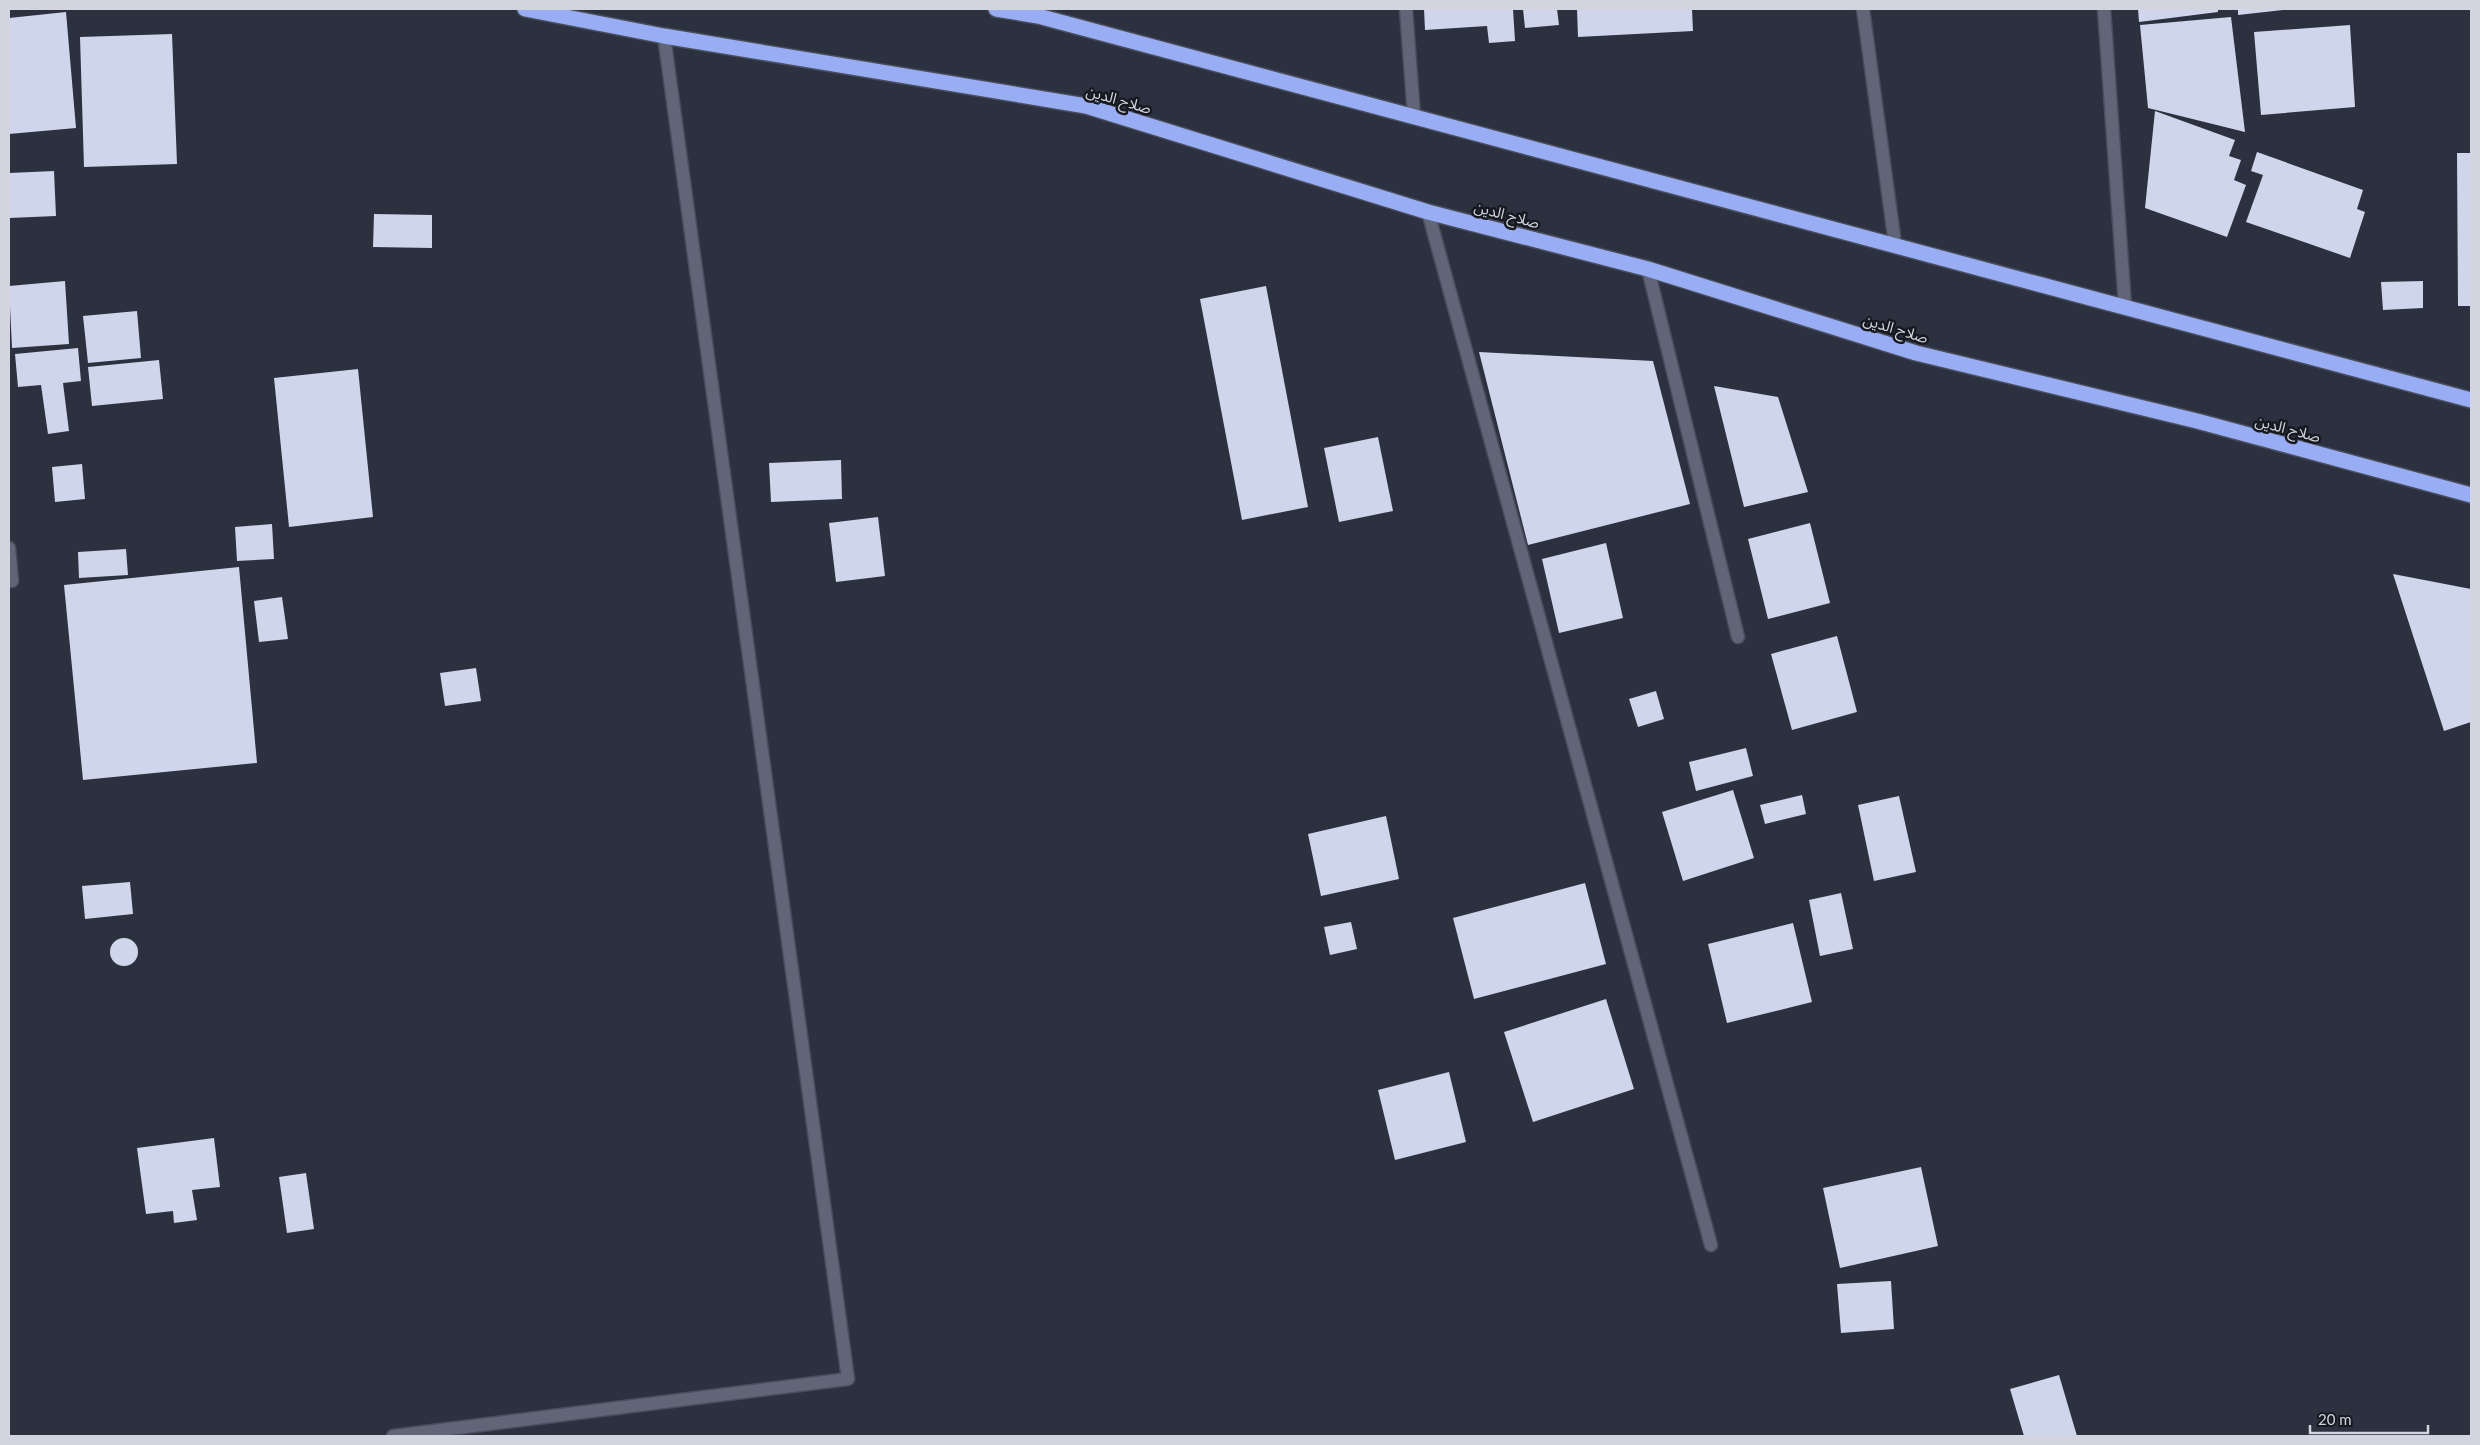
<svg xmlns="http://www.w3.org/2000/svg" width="2480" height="1445" viewBox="0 0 2480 1445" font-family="Lato,'Noto Sans Arabic',sans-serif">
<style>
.building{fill:#cfd5ea}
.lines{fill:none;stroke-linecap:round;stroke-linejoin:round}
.lane-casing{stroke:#494d5b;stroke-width:15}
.street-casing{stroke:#494d5b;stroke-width:15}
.highway-casing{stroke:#494d5b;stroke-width:18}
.lane{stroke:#606677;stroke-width:12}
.street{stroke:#606677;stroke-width:12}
.highway{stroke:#98adf4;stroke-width:15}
.labels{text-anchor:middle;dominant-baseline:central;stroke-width:5;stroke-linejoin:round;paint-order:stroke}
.street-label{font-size:15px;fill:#d2d5df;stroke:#171920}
</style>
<rect width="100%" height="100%" fill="#2c3140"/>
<path class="building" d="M 1424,9 L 1513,9 L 1515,41 L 1489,43 L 1487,26 L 1425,30 Z
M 1523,9 L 1557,9 L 1559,25 L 1525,28 Z
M 1577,9 L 1692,9 L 1693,31 L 1578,37 Z
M 2138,9 L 2218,9 L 2218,12 L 2139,22 Z
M 2238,9 L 2283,9 L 2283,10 L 2238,15 Z
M 66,12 L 76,128 L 9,134 L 9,18 Z
M 2231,17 L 2245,132 L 2148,108 L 2140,25 Z
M 2350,25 L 2355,107 L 2261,115 L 2254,32 Z
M 172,34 L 177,164 L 84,167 L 80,37 Z
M 2155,111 L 2235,140 L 2229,156 L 2241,160 L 2234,180 L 2246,185 L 2227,237 L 2145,208 Z
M 2257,152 L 2363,190 L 2357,209 L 2365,212 L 2350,258 L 2246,222 L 2263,175 L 2251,171 Z
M 2457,153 L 2471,153 L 2471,306 L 2458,306 Z
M 54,171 L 56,216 L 9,218 L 9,173 Z
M 374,214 L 432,215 L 432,248 L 373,247 Z
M 65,281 L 69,344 L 12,348 L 9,286 Z
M 2423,281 L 2423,308 L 2383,310 L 2381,282 Z
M 1266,286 L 1308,507 L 1242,520 L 1200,299 Z
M 137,311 L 141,358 L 88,363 L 83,316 Z
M 78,348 L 81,381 L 63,383 L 69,431 L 48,434 L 41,385 L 18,387 L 15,354 Z
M 1479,352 L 1653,361 L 1690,504 L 1528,545 Z
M 159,360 L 163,399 L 92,406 L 88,367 Z
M 358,369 L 373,517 L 289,527 L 274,378 Z
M 1714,386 L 1778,397 L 1808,492 L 1744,507 Z
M 1378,437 L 1393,511 L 1339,522 L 1324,448 Z
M 841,460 L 842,499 L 771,502 L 769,463 Z
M 82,464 L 85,499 L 55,502 L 52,467 Z
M 878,517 L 885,576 L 836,582 L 829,523 Z
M 1810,523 L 1830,603 L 1768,619 L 1748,539 Z
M 272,524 L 274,559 L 237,561 L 235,527 Z
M 1606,543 L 1623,618 L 1559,633 L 1542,559 Z
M 126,549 L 128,575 L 79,578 L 78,552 Z
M 239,567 L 257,763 L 83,780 L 64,585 Z
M 2393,574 L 2471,589 L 2471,722 L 2444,731 Z
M 282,597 L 288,639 L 259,642 L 254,601 Z
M 1837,636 L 1857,712 L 1792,730 L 1771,654 Z
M 476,668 L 481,701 L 445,706 L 440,673 Z
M 1656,691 L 1664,719 L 1638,727 L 1629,699 Z
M 1746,748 L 1753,776 L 1696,791 L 1689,762 Z
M 1733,790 L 1754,858 L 1683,881 L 1662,812 Z
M 1802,795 L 1806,814 L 1765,824 L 1760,805 Z
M 1899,796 L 1916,872 L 1874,881 L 1858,805 Z
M 1386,816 L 1399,879 L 1321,896 L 1308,834 Z
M 130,882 L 133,914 L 85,919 L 82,886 Z
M 1585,883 L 1606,964 L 1474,999 L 1453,918 Z
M 1841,893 L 1853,949 L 1820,956 L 1809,900 Z
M 1351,922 L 1357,949 L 1330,955 L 1324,927 Z
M 1793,923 L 1812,1002 L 1727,1023 L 1708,944 Z
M110 952a14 14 0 1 1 28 0a14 14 0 1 1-28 0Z
M 1606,999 L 1634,1089 L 1533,1122 L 1504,1032 Z
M 1449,1072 L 1466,1142 L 1395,1160 L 1378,1090 Z
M 214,1138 L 220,1187 L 192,1190 L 197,1220 L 174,1223 L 173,1211 L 146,1214 L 137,1148 Z
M 1921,1167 L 1938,1246 L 1840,1268 L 1823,1188 Z
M 306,1173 L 314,1229 L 287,1233 L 279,1177 Z
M 1891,1281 L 1894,1329 L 1841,1333 L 1837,1284 Z
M 2059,1375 L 2077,1436 L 2024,1436 L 2010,1389 Z"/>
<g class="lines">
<g class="lane-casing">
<path id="lane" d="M 1406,9 L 1414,116
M 1863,9 L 1895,244
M 2104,9 L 2125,306
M 1428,212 L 1711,1245
M 1648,269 L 1738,637
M 393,1436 L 848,1379 L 664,36"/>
</g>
<g class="street-casing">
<path id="street" d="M 9,548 L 12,581"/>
</g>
<g class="highway-casing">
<path id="highway" d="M 525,9 L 664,36 L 1086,106 L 1428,212 L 1648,269 L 1916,353 L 2197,421 L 2471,495
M 996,9 L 1038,16 L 2471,400"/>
</g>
<use href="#lane" class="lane"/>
<use href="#street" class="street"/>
<use href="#highway" class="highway"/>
</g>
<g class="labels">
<g class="street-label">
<text transform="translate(1119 99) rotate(16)">صلاح الدين</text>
<text transform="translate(1507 214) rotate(15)">صلاح الدين</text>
<text transform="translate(1896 328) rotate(17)">صلاح الدين</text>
<text transform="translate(2288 428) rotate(15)">صلاح الدين</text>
</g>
</g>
<rect width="2480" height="1445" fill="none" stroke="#d2d5df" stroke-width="20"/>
<path d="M2310 1425v8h118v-8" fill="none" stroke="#d2d5df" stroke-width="2.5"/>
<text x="2318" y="1425" font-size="15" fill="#d2d5df" stroke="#171920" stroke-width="4" paint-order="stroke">20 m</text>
</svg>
